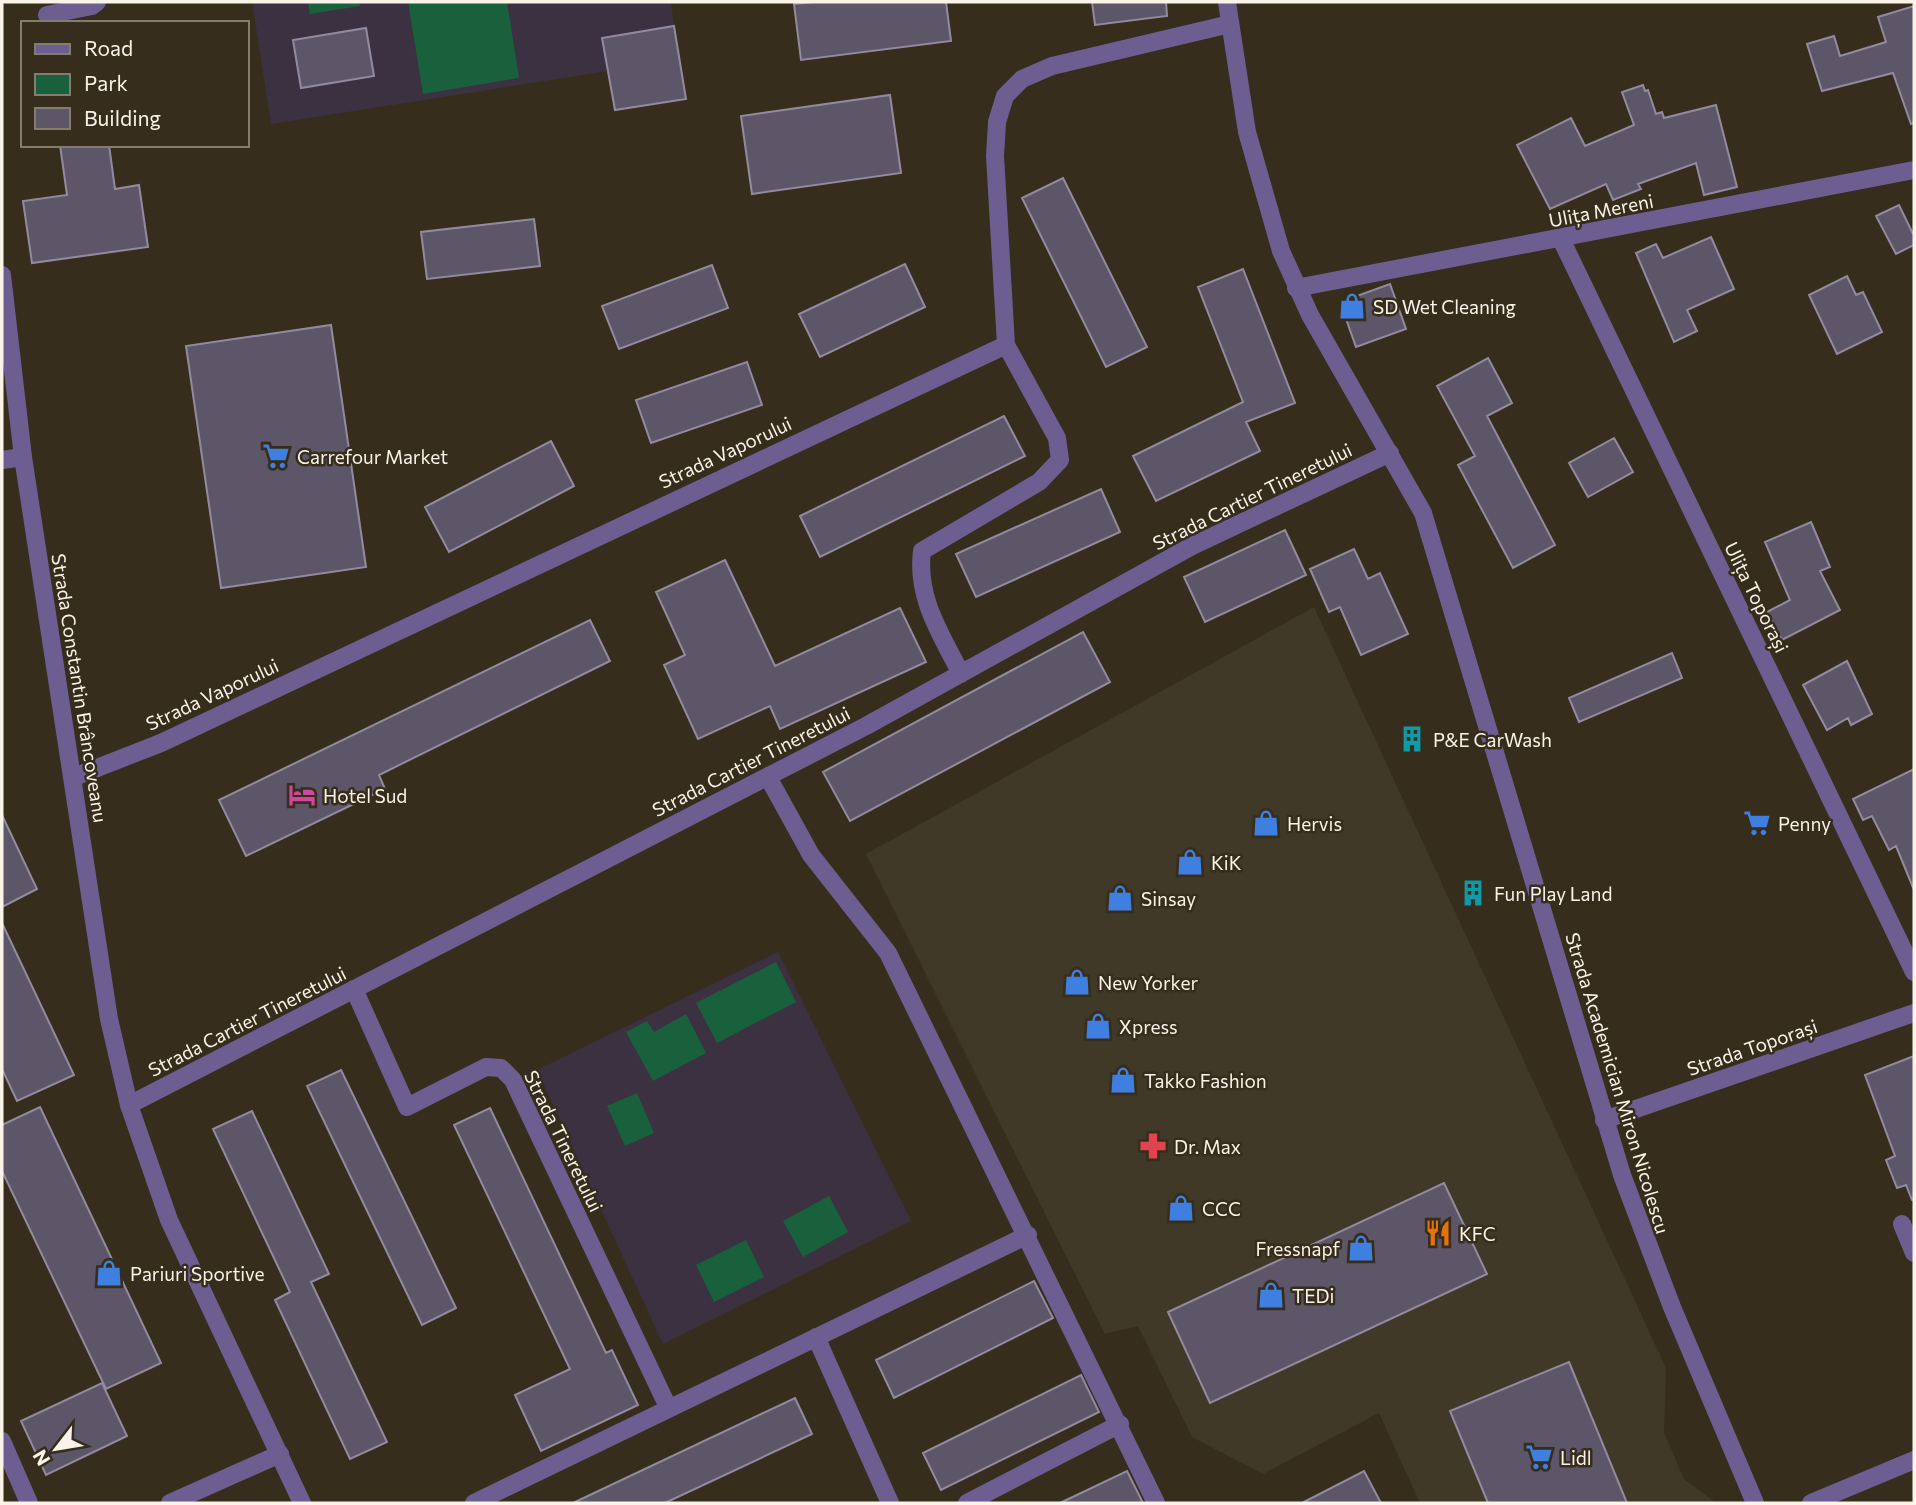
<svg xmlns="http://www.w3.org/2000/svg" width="1916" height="1505" viewBox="0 0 1916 1505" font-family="Commissioner,sans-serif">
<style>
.commercial{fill:#403928}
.education{fill:#3c3141}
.green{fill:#19613d}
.building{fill:#5d5669;stroke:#928ba0;stroke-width:2}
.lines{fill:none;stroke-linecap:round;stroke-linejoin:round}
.minor{stroke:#6d5e92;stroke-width:18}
.tertiary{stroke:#6d5e92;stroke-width:18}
.labels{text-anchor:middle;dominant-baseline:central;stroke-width:5;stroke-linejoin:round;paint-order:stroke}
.street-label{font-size:19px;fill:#f9f3e8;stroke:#362d1c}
.poi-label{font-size:19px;fill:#f9f3e8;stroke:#362d1c;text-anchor:start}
</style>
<rect width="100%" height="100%" fill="#362d1c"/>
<path class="commercial" d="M 1314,607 L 1666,1368 L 1664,1432 L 1684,1479 L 1716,1503 L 1420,1503 L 1379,1413 L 1263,1474 L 1192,1437 L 1138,1326 L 1105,1334 L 866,854 Z"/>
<path class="education" d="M 252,2 L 671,2 L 674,26 L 603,38 L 608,71 L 271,124 Z
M 778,952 L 911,1221 L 663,1344 L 537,1070 Z"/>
<path class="green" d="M 308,2 L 359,2 L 360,6 L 310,14 Z
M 408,2 L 507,2 L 519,78 L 423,94 Z
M 776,962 L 796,1002 L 717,1043 L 696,1003 Z
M 686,1014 L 706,1053 L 653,1081 L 626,1032 L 647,1021 L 654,1032 Z
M 637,1093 L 654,1133 L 625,1146 L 607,1106 Z
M 829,1196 L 848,1232 L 803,1257 L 783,1221 Z
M 746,1240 L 764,1277 L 714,1302 L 696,1265 Z"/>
<path class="building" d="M 814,2 L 946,2 L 951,41 L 801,60 L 794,4 Z
M 1092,2 L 1166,2 L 1167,16 L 1095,25 Z
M 1914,6 L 1914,123 L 1911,124 L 1893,73 L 1822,91 L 1807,44 L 1834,36 L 1840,56 L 1886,42 L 1878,17 Z
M 674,26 L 686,99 L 615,110 L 602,38 Z
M 366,28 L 374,76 L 301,88 L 293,40 Z
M 1643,85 L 1645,91 L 1648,90 L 1656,114 L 1662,112 L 1664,118 L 1716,105 L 1737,187 L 1704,195 L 1696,163 L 1638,184 L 1641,189 L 1613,200 L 1606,184 L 1550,209 L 1517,145 L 1571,118 L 1585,146 L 1634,125 L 1622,92 Z
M 890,95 L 901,173 L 752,194 L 741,116 Z
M 60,145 L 109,145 L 115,189 L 139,185 L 148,247 L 32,263 L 23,201 L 67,195 Z
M 1063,178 L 1147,347 L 1106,367 L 1022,198 Z
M 1899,205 L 1914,236 L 1914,245 L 1896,254 L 1876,216 Z
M 534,219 L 540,266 L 427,279 L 421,232 Z
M 1711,237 L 1734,289 L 1687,310 L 1697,331 L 1674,342 L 1636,253 L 1656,244 L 1663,258 Z
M 905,264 L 925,307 L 820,357 L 799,314 Z
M 712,265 L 728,308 L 619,349 L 602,306 Z
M 1243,269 L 1295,403 L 1246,422 L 1260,451 L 1156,501 L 1133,456 L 1243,402 L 1198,287 Z
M 1847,276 L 1856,295 L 1863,292 L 1882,332 L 1837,354 L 1809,295 Z
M 1390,284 L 1406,329 L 1356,347 L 1340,302 Z
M 331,325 L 366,567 L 221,588 L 186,346 Z
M 1488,358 L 1512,403 L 1487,416 L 1555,545 L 1513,568 L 1458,465 L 1475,456 L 1437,386 Z
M 747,362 L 762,405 L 651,443 L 636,400 Z
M 1004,416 L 1025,456 L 820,557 L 800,516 Z
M 1614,438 L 1633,472 L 1588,497 L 1569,463 Z
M 551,441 L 574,486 L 449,552 L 425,507 Z
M 1101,489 L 1120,532 L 976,597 L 956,554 Z
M 1811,522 L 1830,567 L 1820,571 L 1840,610 L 1782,640 L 1767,612 L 1790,600 L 1765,542 Z
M 1285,530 L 1306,575 L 1205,622 L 1184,577 Z
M 1354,549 L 1368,579 L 1380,573 L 1408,634 L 1361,655 L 1340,607 L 1329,612 L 1310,569 Z
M 725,560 L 775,666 L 900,608 L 926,662 L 780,729 L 770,706 L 698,739 L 664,665 L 685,655 L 656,592 Z
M 590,620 L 610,661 L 379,775 L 385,789 L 246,856 L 219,800 Z
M 1083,632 L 1110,682 L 850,821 L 823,772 Z
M 1672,653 L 1682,678 L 1579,722 L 1569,698 Z
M 1847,661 L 1872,714 L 1851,725 L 1848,718 L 1827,730 L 1803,685 Z
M 1914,769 L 1914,890 L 1896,846 L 1889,850 L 1872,816 L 1863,820 L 1853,799 Z
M 2,815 L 37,889 L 2,907 Z
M 2,923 L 74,1075 L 17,1101 L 2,1069 Z
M 1914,1056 L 1914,1200 L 1912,1200 L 1906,1185 L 1897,1188 L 1886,1160 L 1895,1156 L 1865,1075 Z
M 341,1070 L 456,1308 L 422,1325 L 307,1086 Z
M 40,1107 L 161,1363 L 106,1389 L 2,1171 L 2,1125 Z
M 490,1108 L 606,1353 L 612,1350 L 638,1405 L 541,1451 L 515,1395 L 570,1369 L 454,1125 Z
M 252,1111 L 329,1274 L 311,1282 L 387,1442 L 350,1459 L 275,1300 L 290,1292 L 213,1129 Z
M 1444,1183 L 1487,1274 L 1210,1403 L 1168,1312 Z
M 1034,1281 L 1053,1318 L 894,1398 L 876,1360 Z
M 1569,1362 L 1627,1503 L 1488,1503 L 1450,1411 Z
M 1081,1375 L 1099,1412 L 941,1490 L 923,1453 Z
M 102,1383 L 127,1436 L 46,1475 L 21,1421 Z
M 795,1398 L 812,1434 L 665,1503 L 573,1503 Z
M 1127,1471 L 1143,1503 L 1060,1503 Z
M 1364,1471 L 1381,1503 L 1302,1503 Z"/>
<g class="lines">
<path class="minor" d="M 47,15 L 92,6 L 97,2
M 1561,239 L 1914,972
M 1296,288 L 1914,170
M 1006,345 L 995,156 L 997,122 L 1005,96 L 1022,79 L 1052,66 L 1230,24
M 2,460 L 23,457
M 74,777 L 161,743 L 1006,345 L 1057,438 L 1060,460 L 1039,482 L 922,551 C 916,598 941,634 961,674
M 768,777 L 811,855 L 888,953 L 1156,1503
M 354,989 L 407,1107 L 486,1067 L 501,1068 L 513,1080 L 668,1407
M 129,1105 L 866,726 L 1192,546 L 1390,453
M 1604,1120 L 1914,1013
M 1902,1224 L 1914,1253
M 816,1337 L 890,1503
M 2,1441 L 29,1503
M 170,1503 L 280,1454
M 474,1503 L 1028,1235
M 967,1503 L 1120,1424
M 1811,1503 L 1914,1460"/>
<path class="tertiary" d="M 1227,2 L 1247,132 L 1281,251 L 1310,315 L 1423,513 L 1622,1175 L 1672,1307 L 1755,1503
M 2,275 L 23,457 L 109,1019 L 129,1105 L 169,1220 L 302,1503"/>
</g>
<defs>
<g id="shop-bare" transform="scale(2.1)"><path d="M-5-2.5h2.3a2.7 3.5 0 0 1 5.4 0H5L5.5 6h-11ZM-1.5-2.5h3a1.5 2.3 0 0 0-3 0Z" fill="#3f7fe0" stroke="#362d1c" stroke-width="2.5" paint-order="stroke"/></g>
<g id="supermarket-bare" transform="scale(2.1)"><path d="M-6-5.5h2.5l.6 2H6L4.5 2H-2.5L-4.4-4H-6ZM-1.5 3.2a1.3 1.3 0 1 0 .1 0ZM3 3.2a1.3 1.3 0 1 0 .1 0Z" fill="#3f7fe0" stroke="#362d1c" stroke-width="2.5" paint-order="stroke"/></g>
<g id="building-bare" transform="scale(2.1)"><path d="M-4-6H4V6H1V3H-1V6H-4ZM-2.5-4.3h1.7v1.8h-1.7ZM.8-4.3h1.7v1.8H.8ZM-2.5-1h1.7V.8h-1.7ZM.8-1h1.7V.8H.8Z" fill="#0f9aa8" stroke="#362d1c" stroke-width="2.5" paint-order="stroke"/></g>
<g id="hotel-bare" transform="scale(2.1)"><path d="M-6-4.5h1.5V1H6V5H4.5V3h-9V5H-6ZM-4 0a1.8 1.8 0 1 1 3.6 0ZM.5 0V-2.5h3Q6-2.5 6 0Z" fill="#d1479c" stroke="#362d1c" stroke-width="2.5" paint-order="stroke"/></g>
<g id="pharmacy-bare" transform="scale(2.1)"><path d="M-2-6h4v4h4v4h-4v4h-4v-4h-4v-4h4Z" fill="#e0444e" stroke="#362d1c" stroke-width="2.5" paint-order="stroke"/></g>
<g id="restaurant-bare" transform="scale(2.1)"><path d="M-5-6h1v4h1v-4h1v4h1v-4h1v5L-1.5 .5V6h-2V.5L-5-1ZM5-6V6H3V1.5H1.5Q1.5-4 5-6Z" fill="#e8710a" stroke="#362d1c" stroke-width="2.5" paint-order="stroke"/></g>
</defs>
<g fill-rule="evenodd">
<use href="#shop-bare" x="1352" y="306"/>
<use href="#supermarket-bare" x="276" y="456"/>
<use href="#building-bare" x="1412" y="739"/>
<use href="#hotel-bare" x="302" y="795"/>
<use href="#shop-bare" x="1266" y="823"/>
<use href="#supermarket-bare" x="1757" y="823"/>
<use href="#shop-bare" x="1190" y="862"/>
<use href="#building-bare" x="1473" y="893"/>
<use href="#shop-bare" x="1120" y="898"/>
<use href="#shop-bare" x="1077" y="982"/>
<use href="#shop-bare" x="1098" y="1026"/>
<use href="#shop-bare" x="1123" y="1080"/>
<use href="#pharmacy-bare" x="1153" y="1146"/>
<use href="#shop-bare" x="1181" y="1208"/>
<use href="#restaurant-bare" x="1438" y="1233"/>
<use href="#shop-bare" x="1361" y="1248"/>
<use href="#shop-bare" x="109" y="1273"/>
<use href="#shop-bare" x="1271" y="1295"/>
<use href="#supermarket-bare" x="1539" y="1457"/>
</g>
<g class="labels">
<g class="street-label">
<text transform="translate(1601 210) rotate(-11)">Ulița Mereni</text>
<text transform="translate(725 452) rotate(-25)">Strada Vaporului</text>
<text transform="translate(1252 496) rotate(-26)">Strada Cartier Tineretului</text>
<text transform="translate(1757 597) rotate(64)">Ulița Toporași</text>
<text transform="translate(80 688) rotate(81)">Strada Constantin Brâncoveanu</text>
<text transform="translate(212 694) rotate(-25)">Strada Vaporului</text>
<text transform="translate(751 761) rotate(-27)">Strada Cartier Tineretului</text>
<text transform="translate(247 1021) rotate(-27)">Strada Cartier Tineretului</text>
<text transform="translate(1752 1047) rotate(-19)">Strada Toporași</text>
<text transform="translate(1618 1083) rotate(73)">Strada Academician Miron Nicolescu</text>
<text transform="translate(564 1141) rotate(64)">Strada Tineretului</text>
</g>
<g class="poi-label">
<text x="1373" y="306">SD Wet Cleaning</text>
<text x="297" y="456">Carrefour Market</text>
<text x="1433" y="739">P&amp;E CarWash</text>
<text x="323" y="795">Hotel Sud</text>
<text x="1287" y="823">Hervis</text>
<text x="1778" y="823">Penny</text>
<text x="1211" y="862">KiK</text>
<text x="1494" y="893">Fun Play Land</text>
<text x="1141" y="898">Sinsay</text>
<text x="1098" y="982">New Yorker</text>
<text x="1119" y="1026">Xpress</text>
<text x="1144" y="1080">Takko Fashion</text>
<text x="1174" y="1146">Dr. Max</text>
<text x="1202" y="1208">CCC</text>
<text x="1459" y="1233">KFC</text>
<text x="1340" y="1248" text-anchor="end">Fressnapf</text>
<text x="130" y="1273">Pariuri Sportive</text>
<text x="1292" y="1295">TEDi</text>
<text x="1560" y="1457">Lidl</text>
</g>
</g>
<rect width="1916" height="1505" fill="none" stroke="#f9f3e8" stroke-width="7"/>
<rect x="21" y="21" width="228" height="126" fill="#362d1c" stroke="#847c6e" stroke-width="2"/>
<rect x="35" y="44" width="35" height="10" fill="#6d5e92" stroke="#847c6e" stroke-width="2"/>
<text x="84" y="56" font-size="21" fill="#f9f3e8">Road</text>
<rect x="35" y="74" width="35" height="21" fill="#19613d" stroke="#847c6e" stroke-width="2"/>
<text x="84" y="91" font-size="21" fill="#f9f3e8">Park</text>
<rect x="35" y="108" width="35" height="21" fill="#5d5669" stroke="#847c6e" stroke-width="2"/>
<text x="84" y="126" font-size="21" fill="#f9f3e8">Building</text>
<g transform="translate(56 1449) rotate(239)" stroke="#362d1c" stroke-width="5" paint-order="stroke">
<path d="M0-5L12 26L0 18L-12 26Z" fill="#f9f3e8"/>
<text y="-10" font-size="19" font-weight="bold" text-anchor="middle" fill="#f9f3e8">N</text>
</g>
</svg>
